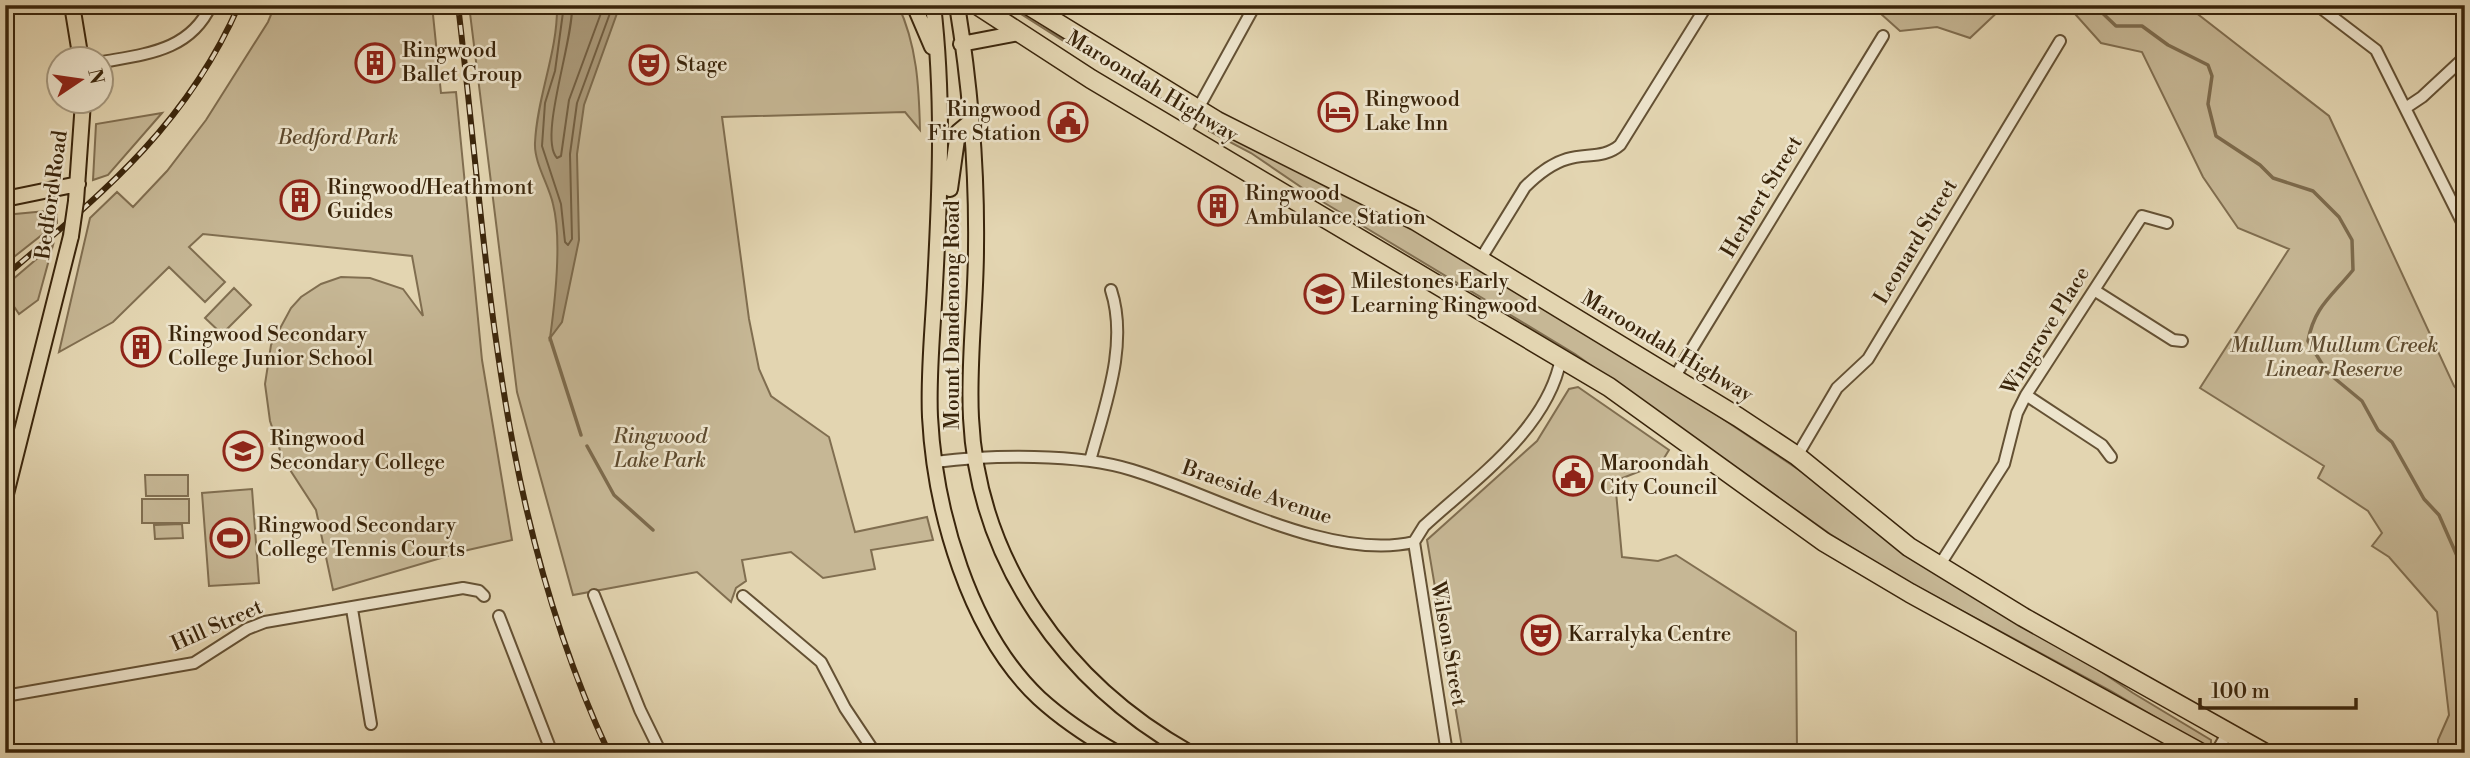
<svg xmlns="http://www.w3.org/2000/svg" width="2470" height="758" viewBox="0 0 2470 758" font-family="'Libre Bodoni',serif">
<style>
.green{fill:#c6b795;stroke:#806e50;stroke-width:2}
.water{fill:#aa9979;stroke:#7d6b4d;stroke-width:2}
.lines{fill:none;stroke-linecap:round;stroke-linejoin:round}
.shore{stroke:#725f42;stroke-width:2}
.stream{stroke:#7d6b4d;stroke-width:3.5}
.minor-casing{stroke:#645134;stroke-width:14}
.major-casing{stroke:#3a250b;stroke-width:18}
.highway-casing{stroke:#3a250b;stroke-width:21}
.minor{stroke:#ede4cc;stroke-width:10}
.major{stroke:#e3d5b1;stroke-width:14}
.highway{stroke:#e3d5b1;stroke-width:18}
.rail-casing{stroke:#3a250b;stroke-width:6}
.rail{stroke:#ede4cc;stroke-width:3.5;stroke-dasharray:10;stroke-linecap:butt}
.major-bridge-casing{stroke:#3a250b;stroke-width:18;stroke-linecap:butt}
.major-bridge{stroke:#e3d5b1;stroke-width:14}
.labels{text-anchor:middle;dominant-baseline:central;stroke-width:5;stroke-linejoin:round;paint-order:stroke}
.poi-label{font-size:21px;fill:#3a250b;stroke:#ede4cc;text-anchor:start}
.street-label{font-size:21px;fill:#3a250b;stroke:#ede4cc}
.park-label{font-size:21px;font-style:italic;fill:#5d4a2e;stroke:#ede4cc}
</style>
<rect width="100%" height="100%" fill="#e3d5b1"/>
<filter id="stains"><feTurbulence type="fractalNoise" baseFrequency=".00286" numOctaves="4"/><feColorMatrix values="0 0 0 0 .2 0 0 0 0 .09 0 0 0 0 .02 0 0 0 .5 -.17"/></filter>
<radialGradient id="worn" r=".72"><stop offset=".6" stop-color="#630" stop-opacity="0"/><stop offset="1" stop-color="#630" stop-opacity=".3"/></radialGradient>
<path class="green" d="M 275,5 L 432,5 L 441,93 L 456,92 L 482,360 L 512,540 L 468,550 L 333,590 L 316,510 L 283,459 L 270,421 L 265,384 L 271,345 L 291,308 L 301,297 L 321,284 L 341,277 L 370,278 L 403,289 L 423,316 L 412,256 L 203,234 L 189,247 L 225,282 L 205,302 L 169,267 L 113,322 L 59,352 L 90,218 L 117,192 L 133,207 L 167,171 L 206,120 L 268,22 Z
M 469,5 L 898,5 C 917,45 919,87 920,130 L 905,112 L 722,117 L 749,319 L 759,369 L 771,396 L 829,437 L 855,532 L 927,517 L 933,540 L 871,550 L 875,569 L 823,578 L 791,552 L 742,560 L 746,581 L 736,588 L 731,602 L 697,572 L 573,595 L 517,392 Z
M 1007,5 L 1014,5 L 1087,56 Z
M 1871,5 L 2005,5 L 1970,38 L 1937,27 L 1900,31 Z
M 2067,5 L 2186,5 L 2329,116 L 2454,386 L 2465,398 L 2465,753 L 2438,753 L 2438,740 L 2449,715 L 2437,612 L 2389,557 L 2372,546 L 2382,533 L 2368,511 L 2318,478 L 2324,466 L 2200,388 L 2289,249 L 2238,228 L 2203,177 L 2142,52 L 2101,43 Z
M 162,113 L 108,175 L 93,180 L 96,124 Z
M 1210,127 L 1391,216 L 1687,395 L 2133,693 L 2211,740 L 2211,745 L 2208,748 L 2111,691 L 1899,577 L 1830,534 L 1575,354 L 1323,202 L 1251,153 L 1209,131 Z
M 56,210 L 57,223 L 5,264 L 5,259 L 11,255 L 5,242 L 5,215 Z
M 53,245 L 38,300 L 19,314 L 5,293 L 5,286 Z
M 234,288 L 251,305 L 222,334 L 205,318 Z
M 1578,387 L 1669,450 L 1661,463 L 1615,481 L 1622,557 L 1658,561 L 1676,555 L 1796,632 L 1797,753 L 1463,753 L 1427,540 L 1537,441 L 1569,389 Z
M 145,475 L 188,475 L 188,496 L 146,496 Z
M 252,489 L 259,583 L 209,586 L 202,493 Z
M 142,499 L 189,499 L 189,523 L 142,523 Z
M 182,524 L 183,538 L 155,539 L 154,525 Z"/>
<path class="water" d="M 557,5 L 620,5 L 584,105 L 577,154 L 579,240 L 562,322 L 550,338 C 555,302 562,239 553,204 C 549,185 534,163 535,143 C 537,96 558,52 557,5 Z"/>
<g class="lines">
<path class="shore" d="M 564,5 L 555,71 L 545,103 L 542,146 L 561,204 L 565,242 L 568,245 L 572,239 L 570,154 L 577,103 L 613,5
M 572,5 C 574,39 538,138 557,158 L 561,156 L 569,100 L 604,5"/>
<path class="stream" d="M 2094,5 L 2116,26 L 2142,26 L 2168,45 L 2208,65 L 2212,76 L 2208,104 L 2216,136 L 2260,165 L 2273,178 L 2313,191 L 2339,217 L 2352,240 L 2353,270 C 2332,296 2314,307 2308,341 L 2327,372 L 2362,401 L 2378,430 L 2392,442 L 2424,499 L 2439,515 L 2465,574
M 550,338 L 581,435
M 587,446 L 614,495 L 653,530"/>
<g class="minor-casing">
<path id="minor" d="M 2317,5 L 2376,50 L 2465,228
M 102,62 C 146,54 190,51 211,5
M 2407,107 L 2422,97 L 2465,57
M 1184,134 L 1255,5
M 1480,260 L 1525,187 C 1537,175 1550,164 1567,159 C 1586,153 1604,159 1620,145 L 1707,5
M 2094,290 L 2173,340 L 2182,341
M 1674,378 L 1883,36
M 2026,395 L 2102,445 L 2111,457
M 1797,456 L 1837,388 L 1868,359 L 2060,41
M 1090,461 C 1104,408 1129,345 1111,290
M 935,462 C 991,455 1078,453 1132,470 C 1213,494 1329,562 1414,542 L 1424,526 C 1474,480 1548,429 1561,358
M 1414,542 L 1447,753
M 1939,566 L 2004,464 L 2017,413 L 2026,395 L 2142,216 L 2167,223
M 594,595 L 640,710 L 661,753
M 743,596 L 821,662 L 845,708 L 875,753
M 352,609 L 371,724
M 499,616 L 552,753
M 5,696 L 194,663 L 247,629 L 265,622 L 463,588 L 479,591 L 484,596
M 2216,753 L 2228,732"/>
</g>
<g class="major-casing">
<path id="major" d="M 72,5 L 81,60
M 914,5 L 932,47
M 933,5 C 944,98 940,192 935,285 C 933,329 928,373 930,417 C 935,511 969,632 1039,698 C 1063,720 1089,737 1117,753
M 957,5 C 970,85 977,168 976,248 C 976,305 968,361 971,418 C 978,562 1066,684 1190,753
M 961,44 L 1018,33
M 950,189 L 958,132 L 970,122
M 5,199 L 78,184
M 76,201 L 83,102
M 5,498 L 71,236"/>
</g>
<g class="highway-casing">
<path id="highway" d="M 977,5 L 1091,79 L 1609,387 L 1824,542 L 1910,593 L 2201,753
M 1028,5 L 1217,121 L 1416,221 L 1738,417 L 1797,456 L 1909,547 L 2023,617 L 2265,753"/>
</g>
<use href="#minor" class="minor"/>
<use href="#major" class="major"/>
<use href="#highway" class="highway"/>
<g class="rail-casing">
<path id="rail" d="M 458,5 C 489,264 496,512 609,753
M 5,276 C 103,193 186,126 239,5"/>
</g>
<use href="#rail" class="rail"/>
<g class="major-bridge-casing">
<path id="major-bridge" d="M 71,236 L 76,201"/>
</g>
<use href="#major-bridge" class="major-bridge"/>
</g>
<defs>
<g id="building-ring" transform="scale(2.0125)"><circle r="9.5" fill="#ede4cc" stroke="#8f2418" stroke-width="1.5"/><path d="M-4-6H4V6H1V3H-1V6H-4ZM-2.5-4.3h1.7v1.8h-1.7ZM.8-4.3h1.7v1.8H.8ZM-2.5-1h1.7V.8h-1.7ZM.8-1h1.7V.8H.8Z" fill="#8f2418"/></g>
<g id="theatre-ring" transform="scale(2.0125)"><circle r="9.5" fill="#ede4cc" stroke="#8f2418" stroke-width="1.5"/><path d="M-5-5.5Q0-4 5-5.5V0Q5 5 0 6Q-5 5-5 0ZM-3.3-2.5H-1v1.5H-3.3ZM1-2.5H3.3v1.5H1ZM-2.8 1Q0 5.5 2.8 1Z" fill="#8f2418"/></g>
<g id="hotel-ring" transform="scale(2.0125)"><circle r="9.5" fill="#ede4cc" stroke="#8f2418" stroke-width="1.5"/><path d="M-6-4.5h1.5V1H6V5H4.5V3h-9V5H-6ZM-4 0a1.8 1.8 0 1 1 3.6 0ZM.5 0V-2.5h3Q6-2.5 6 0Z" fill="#8f2418"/></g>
<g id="civic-ring" transform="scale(2.0125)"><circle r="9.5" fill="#ede4cc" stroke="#8f2418" stroke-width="1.5"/><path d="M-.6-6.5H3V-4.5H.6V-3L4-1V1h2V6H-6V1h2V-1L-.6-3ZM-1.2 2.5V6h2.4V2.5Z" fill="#8f2418"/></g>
<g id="school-ring" transform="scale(2.0125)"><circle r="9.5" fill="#ede4cc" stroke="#8f2418" stroke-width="1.5"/><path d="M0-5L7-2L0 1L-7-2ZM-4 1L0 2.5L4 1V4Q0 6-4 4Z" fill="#8f2418"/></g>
<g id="stadium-ring" transform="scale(2.0125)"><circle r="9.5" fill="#ede4cc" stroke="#8f2418" stroke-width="1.5"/><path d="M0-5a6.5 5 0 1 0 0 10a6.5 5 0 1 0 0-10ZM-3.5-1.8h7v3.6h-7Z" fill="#8f2418"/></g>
</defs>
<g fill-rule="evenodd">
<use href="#building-ring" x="375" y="63"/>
<use href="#theatre-ring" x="649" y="65"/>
<use href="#hotel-ring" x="1338" y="112"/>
<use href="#civic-ring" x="1068" y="122"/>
<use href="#building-ring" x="300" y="200"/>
<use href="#building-ring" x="1218" y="206"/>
<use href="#school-ring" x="1324" y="294"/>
<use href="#building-ring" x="141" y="347"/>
<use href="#school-ring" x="243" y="451"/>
<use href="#civic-ring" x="1573" y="476"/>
<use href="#stadium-ring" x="230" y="538"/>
<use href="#theatre-ring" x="1541" y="635"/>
</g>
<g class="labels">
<g class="poi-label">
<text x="402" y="51">Ringwood<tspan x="402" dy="24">Ballet Group</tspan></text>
<text x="676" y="65">Stage</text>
<text x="1365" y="100">Ringwood<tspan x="1365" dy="24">Lake Inn</tspan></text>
<text x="1041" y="110" text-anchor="end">Ringwood<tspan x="1041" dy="24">Fire Station</tspan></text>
<text x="327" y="188">Ringwood/Heathmont<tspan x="327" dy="24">Guides</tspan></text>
<text x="1245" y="194">Ringwood<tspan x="1245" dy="24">Ambulance Station</tspan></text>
<text x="1351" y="282">Milestones Early<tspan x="1351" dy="24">Learning Ringwood</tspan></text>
<text x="168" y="335">Ringwood Secondary<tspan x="168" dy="24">College Junior School</tspan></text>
<text x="270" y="439">Ringwood<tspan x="270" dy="24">Secondary College</tspan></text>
<text x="1600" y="464">Maroondah<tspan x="1600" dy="24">City Council</tspan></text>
<text x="257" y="526">Ringwood Secondary<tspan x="257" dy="24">College Tennis Courts</tspan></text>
<text x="1568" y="635">Karralyka Centre</text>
</g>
<g class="street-label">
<text transform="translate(1152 87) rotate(31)">Maroondah Highway</text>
<text transform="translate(52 195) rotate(-82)">Bedford Road</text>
<text transform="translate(1762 197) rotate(-59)">Herbert Street</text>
<text transform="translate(1916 242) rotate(-59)">Leonard Street</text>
<text transform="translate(953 315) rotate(-90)">Mount Dandenong Road</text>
<text transform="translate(2046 331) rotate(-58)">Wingrove Place</text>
<text transform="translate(1667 347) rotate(31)">Maroondah Highway</text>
<text transform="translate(1257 493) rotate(19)">Braeside Avenue</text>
<text transform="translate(217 626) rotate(-24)">Hill Street</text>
<text transform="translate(1448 644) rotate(80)">Wilson Street</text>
</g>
<g class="park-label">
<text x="338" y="138">Bedford Park</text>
<text x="2334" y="346">Mullum Mullum Creek<tspan x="2334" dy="24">Linear Reserve</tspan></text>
<text x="660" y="437">Ringwood<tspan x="660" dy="24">Lake Park</tspan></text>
</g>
</g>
<rect width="2470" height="758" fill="none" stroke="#e3d5b1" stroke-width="28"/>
<rect x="7" y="7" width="2456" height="744" fill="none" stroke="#3a250b" stroke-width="3.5"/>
<rect x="14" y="14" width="2442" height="730" fill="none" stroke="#3a250b" stroke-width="2"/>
<g transform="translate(80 80) rotate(77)"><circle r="33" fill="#ede4cc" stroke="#a5987f" stroke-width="2"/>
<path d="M0-5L12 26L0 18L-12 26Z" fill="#8f2418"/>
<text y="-10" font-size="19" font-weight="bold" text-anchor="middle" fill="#3a250b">N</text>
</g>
<path d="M2200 698v10h156v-10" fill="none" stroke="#3a250b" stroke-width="3.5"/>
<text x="2211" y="698" font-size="21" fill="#3a250b" stroke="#ede4cc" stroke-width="5" paint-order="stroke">100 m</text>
<rect width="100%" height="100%" filter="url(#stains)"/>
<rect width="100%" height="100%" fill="url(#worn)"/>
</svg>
